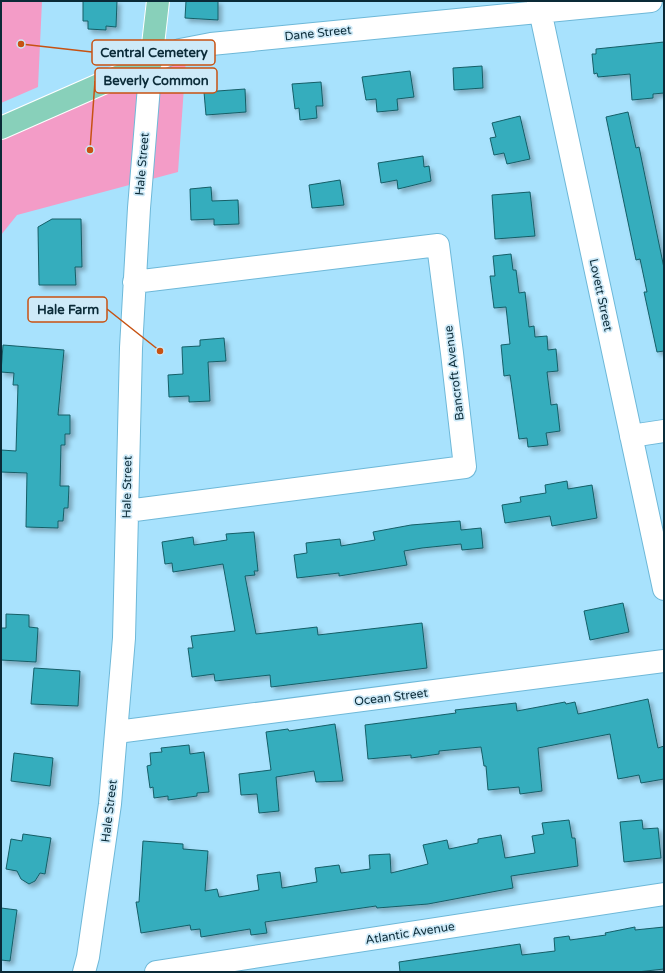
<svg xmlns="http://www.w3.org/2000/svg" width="665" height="973" viewBox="0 0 665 973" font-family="'Varela Round',sans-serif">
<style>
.green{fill:#f39cc7}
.building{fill:#36adbd;stroke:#145e67;filter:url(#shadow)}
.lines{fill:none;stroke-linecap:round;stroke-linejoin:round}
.minor-casing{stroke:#6eb8d8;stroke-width:24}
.major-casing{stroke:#fff;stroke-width:24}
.minor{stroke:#fff;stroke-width:22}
.major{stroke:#88d0ba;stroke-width:22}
.labels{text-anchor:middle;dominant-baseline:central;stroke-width:3.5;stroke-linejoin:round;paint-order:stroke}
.street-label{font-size:12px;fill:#0a2a37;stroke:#ceeaf8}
.leader{fill:none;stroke:#c75212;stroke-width:1.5}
.callout-dot{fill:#c75212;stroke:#ceeaf8;stroke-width:1.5}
.callout{fill:#ceeaf8;stroke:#c75212;stroke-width:1.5}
.callout-label{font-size:13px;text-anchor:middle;font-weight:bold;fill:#0a2a37}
</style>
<defs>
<filter id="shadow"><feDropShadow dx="3.5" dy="3.5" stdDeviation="2" flood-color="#0004"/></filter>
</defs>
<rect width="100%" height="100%" fill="#a8e2fd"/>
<path class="green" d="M 1,1 L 42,1 L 38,87 L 1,103 Z
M 186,59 L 178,172 L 17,215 L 1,235 L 1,129 Z"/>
<path class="building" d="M 83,1 L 117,1 L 116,27 L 106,26 L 106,30 L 88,29 L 88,21 L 83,21 Z
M 186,1 L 218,1 L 218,20 L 185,18 Z
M 664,42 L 664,93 L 653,94 L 653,98 L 632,100 L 630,74 L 598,77 L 597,73 L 594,74 L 592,54 L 596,54 L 596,49 Z
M 482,66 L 483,88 L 454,90 L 453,68 Z
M 410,71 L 414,97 L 397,99 L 398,110 L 377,112 L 376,99 L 366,100 L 362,77 Z
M 321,82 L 323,106 L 316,106 L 317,118 L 300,120 L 299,108 L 295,109 L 292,84 Z
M 245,89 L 246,112 L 206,115 L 204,92 Z
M 628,112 L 636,148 L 639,147 L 664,268 L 664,351 L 657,352 L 644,292 L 647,292 L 640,259 L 636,260 L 606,117 Z
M 520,116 L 530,159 L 507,164 L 504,153 L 494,155 L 490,138 L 496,137 L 492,123 Z
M 423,156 L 424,167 L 429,166 L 431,181 L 398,189 L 397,180 L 381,183 L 378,163 Z
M 340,180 L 344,205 L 312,208 L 309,185 Z
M 211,187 L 212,201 L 238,200 L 239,224 L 214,225 L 214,219 L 191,220 L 190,189 Z
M 530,192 L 535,236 L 495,239 L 492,195 Z
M 52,219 L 81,219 L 82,267 L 75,267 L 76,285 L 39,285 L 38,227 Z
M 511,254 L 513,270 L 516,270 L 519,293 L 525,292 L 529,327 L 534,326 L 535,337 L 547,336 L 548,350 L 556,349 L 558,371 L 547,372 L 551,405 L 557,404 L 560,431 L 546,433 L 548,445 L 528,447 L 527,438 L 519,439 L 510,375 L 504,376 L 501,345 L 510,344 L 506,307 L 494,308 L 490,276 L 495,276 L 493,256 Z
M 224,338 L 226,361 L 208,362 L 210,401 L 189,402 L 189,396 L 169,397 L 168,375 L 183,374 L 182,347 L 200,346 L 200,340 Z
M 3,345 L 64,350 L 58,415 L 70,415 L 70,434 L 65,434 L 65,445 L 61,445 L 60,486 L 69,486 L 68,508 L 64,508 L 63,521 L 58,521 L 58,528 L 26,527 L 27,473 L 1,472 L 1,450 L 16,451 L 18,385 L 13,385 L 14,373 L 1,372 Z
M 567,481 L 568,489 L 592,485 L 597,518 L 552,526 L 550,516 L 505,523 L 502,505 L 521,502 L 520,497 L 546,493 L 545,485 Z
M 460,521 L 461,530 L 481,528 L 483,548 L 462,550 L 461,544 L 422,548 L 404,551 L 407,565 L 339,576 L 339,573 L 297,578 L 294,555 L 307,553 L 306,543 L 340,539 L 341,546 L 375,540 L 373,532 L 411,525 Z
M 254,532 L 258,571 L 254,571 L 255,575 L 245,576 L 256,634 L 317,627 L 318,635 L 422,623 L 427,668 L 271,687 L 270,675 L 215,681 L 214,674 L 192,677 L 188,648 L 193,648 L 191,636 L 235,631 L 223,564 L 173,572 L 172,563 L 165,564 L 162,542 L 193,537 L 194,545 L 227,540 L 226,534 Z
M 623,603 L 629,632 L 590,640 L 584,611 Z
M 6,614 L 29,615 L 29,627 L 38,628 L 36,662 L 1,660 L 1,628 L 6,628 Z
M 34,668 L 80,671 L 78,706 L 31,704 Z
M 648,699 L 658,748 L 664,746 L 664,779 L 641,783 L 639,775 L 618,779 L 610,734 L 538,748 L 542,791 L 520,794 L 519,787 L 488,790 L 486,766 L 484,766 L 481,747 L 439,751 L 439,754 L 411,758 L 411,755 L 368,759 L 365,725 L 456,713 L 455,710 L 516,703 L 517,711 L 565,702 L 566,704 L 575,702 L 578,714 Z
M 335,724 L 343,781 L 316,782 L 314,771 L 276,777 L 279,811 L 259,813 L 257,794 L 241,795 L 239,774 L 271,770 L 266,732 L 288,729 L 289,731 Z
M 189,745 L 190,754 L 204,752 L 209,792 L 197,793 L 197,796 L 168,800 L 168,796 L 154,798 L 153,787 L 150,788 L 147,766 L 151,765 L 150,753 L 162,752 L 161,748 Z
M 14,753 L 53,758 L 50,786 L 11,781 Z
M 569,820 L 572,838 L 575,838 L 578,866 L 511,876 L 513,888 L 428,904 L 377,908 L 376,906 L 265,922 L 267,933 L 251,935 L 250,929 L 201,937 L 200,929 L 191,930 L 190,925 L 141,933 L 136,902 L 139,902 L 143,841 L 183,844 L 183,849 L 208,851 L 205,891 L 217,889 L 219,897 L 259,890 L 257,875 L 280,872 L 282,888 L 317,882 L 315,868 L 339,865 L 341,873 L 370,869 L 369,855 L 390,854 L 391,873 L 428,864 L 423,845 L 447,840 L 449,849 L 478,843 L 478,839 L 501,835 L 505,858 L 535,853 L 532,836 L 544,834 L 542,823 Z
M 642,820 L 643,829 L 658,828 L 661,858 L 624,862 L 620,822 Z
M 23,834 L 51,838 L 45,874 L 40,873 L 35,881 L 29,884 L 21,879 L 17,871 L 6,869 L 11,839 L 22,841 Z
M 1,908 L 17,910 L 10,961 L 1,960 Z
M 635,927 L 635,930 L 664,927 L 664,969 L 637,972 L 400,972 L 399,962 L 520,944 L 522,955 L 555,951 L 554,938 L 569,936 L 570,940 L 606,935 L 605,933 Z"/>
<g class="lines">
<g class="minor-casing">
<path id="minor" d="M 538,1 L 664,589
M 631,436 L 664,431
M 127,511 L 465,467 L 452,353 L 438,245 L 134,282
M 117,732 L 664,661
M 84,972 L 88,957 L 110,804 L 124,638 L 131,348 L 139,208 L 151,62 L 180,50 L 211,44 L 651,1
M 156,972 L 664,894"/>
</g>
<g class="major-casing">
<path id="major" d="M 1,128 L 151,62 L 158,1"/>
</g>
<use href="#minor" class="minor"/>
<use href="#major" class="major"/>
</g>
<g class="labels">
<g class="street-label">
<text transform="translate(318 33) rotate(-6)">Dane Street</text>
<text transform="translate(142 164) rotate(-85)">Hale Street</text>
<text transform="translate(601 295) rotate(78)">Lovett Street</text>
<text transform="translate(454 373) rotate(-97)">Bancroft Avenue</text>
<text transform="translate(127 487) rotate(-89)">Hale Street</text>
<text transform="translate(391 697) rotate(-7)">Ocean Street</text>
<text transform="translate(109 811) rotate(-83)">Hale Street</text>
<text transform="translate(410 933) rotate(-9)">Atlantic Avenue</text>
</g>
</g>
<path class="leader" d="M21 44L92 52M90 150L95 81M160 351L107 309"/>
<g class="callout-dot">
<circle cx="21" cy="44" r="4"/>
<circle cx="90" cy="150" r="4"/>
<circle cx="160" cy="351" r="4"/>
</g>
<g class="callout">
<rect x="92" y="40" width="123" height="25" rx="4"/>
<rect x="95" y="68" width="122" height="25" rx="4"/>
<rect x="28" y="297" width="79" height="25" rx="4"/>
</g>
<g class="callout-label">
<text x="154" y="57">Central Cemetery</text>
<text x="156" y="85">Beverly Common</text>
<text x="68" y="314">Hale Farm</text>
</g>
<rect width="665" height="973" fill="none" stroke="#0a2a37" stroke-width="4"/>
</svg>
